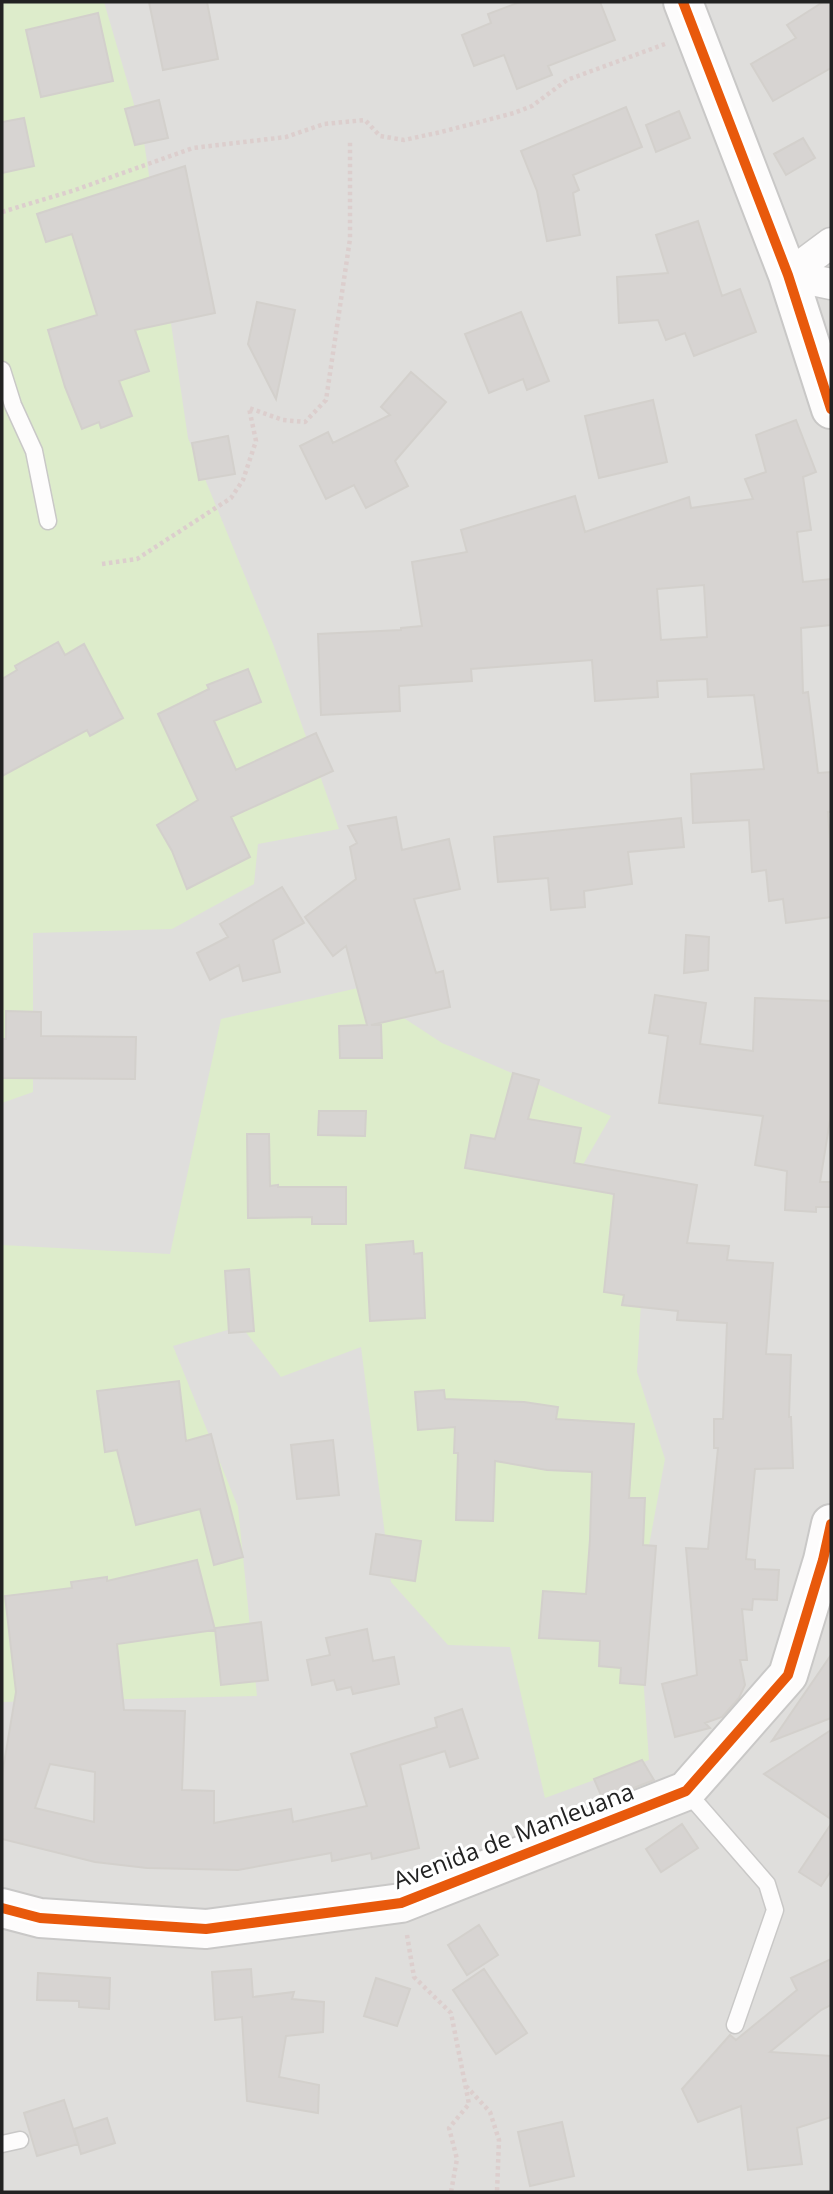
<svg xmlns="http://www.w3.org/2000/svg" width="833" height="2194" viewBox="0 0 833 2194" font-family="'Open Sans',sans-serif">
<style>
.residential{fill:#dfdedc}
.grass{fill:#ddeccb}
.building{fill:#d7d4d2;stroke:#d3d0cc;stroke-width:2;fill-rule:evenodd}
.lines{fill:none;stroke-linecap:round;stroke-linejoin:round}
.service-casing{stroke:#c9c8c7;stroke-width:19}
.minor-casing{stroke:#c9c8c7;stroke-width:33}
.tertiary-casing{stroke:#c9c8c7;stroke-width:42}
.path{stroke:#dccecd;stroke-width:4.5;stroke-dasharray:3.5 3.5;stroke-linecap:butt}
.service{stroke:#fdfcfc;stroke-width:16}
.minor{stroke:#fdfcfc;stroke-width:30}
.tertiary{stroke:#fdfcfc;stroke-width:38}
.cycleway-casing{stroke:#fff;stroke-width:15}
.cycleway{stroke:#e8590c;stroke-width:10}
.labels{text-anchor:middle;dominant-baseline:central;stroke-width:6;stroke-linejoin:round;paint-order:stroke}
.street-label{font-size:24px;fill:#222;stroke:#fff}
</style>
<rect width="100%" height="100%" fill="#f0eeeb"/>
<path class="residential" d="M 2,2 L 831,2 L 831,2192 L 2,2192 Z"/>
<path class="grass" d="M 2,2 L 104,2 L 143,135 L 188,438 L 273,644 L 339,829 L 258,844 L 254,884 L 172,929 L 33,933 L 33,1092 L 2,1103 Z
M 358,988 L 442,1043 L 611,1116 L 577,1175 L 646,1215 L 637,1372 L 665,1459 L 638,1605 L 649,1760 L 545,1798 L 510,1647 L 448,1645 L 391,1582 L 361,1347 L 281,1377 L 241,1326 L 173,1346 L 238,1507 L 257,1696 L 2,1702 L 2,1245 L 170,1254 L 221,1019 Z"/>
<path class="building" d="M 149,2 L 207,2 L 218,59 L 163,70 Z
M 520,2 L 600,2 L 615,40 L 548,66 L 552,75 L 517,89 L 504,55 L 474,66 L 462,35 L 491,23 L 488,14 Z
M 823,2 L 831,2 L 831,68 L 773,101 L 751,64 L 796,38 L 787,25 Z
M 98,13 L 113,81 L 41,97 L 26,30 Z
M 159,100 L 168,138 L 135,145 L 125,109 Z
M 626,107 L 642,147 L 573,175 L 579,190 L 573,193 L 580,235 L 547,241 L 537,191 L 521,151 Z
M 679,111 L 690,138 L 656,152 L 646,125 Z
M 24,118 L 34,166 L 2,173 L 2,122 Z
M 803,138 L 815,158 L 786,175 L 774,154 Z
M 185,166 L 215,313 L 135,330 L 149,371 L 119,381 L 132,416 L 101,428 L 99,422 L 82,429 L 65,387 L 48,330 L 97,315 L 72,234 L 46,242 L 37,214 Z
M 698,221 L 722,296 L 740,289 L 756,332 L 694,356 L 685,333 L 666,340 L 658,320 L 619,323 L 617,277 L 668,273 L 656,235 Z
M 257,302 L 295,310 L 276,399 L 248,344 Z
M 521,312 L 549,381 L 527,390 L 523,379 L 489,393 L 465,334 Z
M 411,372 L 446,402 L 395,461 L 408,486 L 366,508 L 354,485 L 326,499 L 300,446 L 328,432 L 333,443 L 390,415 L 381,407 Z
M 653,400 L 667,462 L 599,478 L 585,416 Z
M 796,420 L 816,472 L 803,477 L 811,530 L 797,532 L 803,582 L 831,579 L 831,625 L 801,628 L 803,693 L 808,692 L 818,773 L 831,772 L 831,812 L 828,812 L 831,855 L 831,917 L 786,923 L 783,899 L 769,901 L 766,870 L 752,872 L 749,820 L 693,823 L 691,774 L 764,769 L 754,695 L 708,697 L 707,679 L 657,681 L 658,697 L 595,701 L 592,660 L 471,669 L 472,681 L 399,686 L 400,711 L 321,715 L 318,634 L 401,630 L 401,628 L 422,626 L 412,562 L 467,552 L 461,530 L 575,496 L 585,532 L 689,497 L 691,508 L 753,499 L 745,479 L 766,472 L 756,435 ZM 704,585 L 707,637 L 661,640 L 657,589 Z
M 228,436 L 235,474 L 199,480 L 192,443 Z
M 58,642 L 65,655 L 84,644 L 123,718 L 90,736 L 87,730 L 2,776 L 2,679 L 17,670 L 15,666 Z
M 248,669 L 261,702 L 214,721 L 236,770 L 316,733 L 333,771 L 231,817 L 250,857 L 187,889 L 172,851 L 157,825 L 198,800 L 158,714 L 209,689 L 207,685 Z
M 396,817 L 402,850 L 449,839 L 460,889 L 414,899 L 436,973 L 443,971 L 450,1007 L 371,1025 L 381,1025 L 382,1058 L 340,1058 L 339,1026 L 367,1025 L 346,946 L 333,956 L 305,917 L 356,879 L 350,847 L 357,843 L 348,826 Z
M 681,818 L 684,847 L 628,852 L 632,884 L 584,891 L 585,907 L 551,910 L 548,878 L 498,882 L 494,837 Z
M 282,887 L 304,923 L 273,940 L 280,972 L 243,981 L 239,965 L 210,980 L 197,953 L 228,937 L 220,924 Z
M 686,935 L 709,937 L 708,970 L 684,973 Z
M 655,995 L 706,1003 L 700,1044 L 753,1051 L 755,998 L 831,1001 L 831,1114 L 820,1182 L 831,1182 L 831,1207 L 816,1207 L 816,1212 L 785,1210 L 787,1171 L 755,1165 L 763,1116 L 659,1103 L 668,1036 L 649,1033 Z
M 6,1011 L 41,1012 L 41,1036 L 136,1037 L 135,1079 L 2,1078 L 2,1039 L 6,1039 Z
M 513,1073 L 539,1080 L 528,1119 L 581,1128 L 574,1163 L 697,1185 L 687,1243 L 729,1246 L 727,1260 L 773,1263 L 766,1354 L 791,1355 L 789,1417 L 791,1417 L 793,1468 L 755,1469 L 746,1559 L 755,1560 L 755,1569 L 779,1570 L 777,1600 L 753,1599 L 752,1610 L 742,1609 L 747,1660 L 740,1660 L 745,1685 L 739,1698 L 722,1717 L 705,1723 L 710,1728 L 675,1737 L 662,1684 L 697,1675 L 686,1548 L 708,1549 L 718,1448 L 714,1448 L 714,1419 L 723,1419 L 727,1323 L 677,1320 L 678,1311 L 622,1305 L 624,1295 L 604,1292 L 614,1194 L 465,1168 L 471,1135 L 495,1139 Z
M 319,1111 L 366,1111 L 365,1136 L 318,1135 Z
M 247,1134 L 269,1134 L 270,1186 L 278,1185 L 278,1187 L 346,1187 L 346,1224 L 312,1224 L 312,1217 L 248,1218 Z
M 413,1241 L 414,1254 L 422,1253 L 425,1318 L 370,1321 L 366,1245 Z
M 249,1269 L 254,1331 L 229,1333 L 225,1271 Z
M 179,1381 L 186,1441 L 211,1434 L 243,1557 L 214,1565 L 200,1509 L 136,1525 L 117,1450 L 105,1452 L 97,1391 Z
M 444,1390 L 445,1399 L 524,1402 L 558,1407 L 556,1419 L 634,1424 L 629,1498 L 645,1498 L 643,1545 L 656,1546 L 645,1685 L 620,1683 L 621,1668 L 599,1666 L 600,1641 L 539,1638 L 543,1591 L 586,1594 L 590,1539 L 592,1472 L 547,1470 L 495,1461 L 493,1521 L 456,1520 L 458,1453 L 454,1453 L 455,1427 L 418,1430 L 415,1392 Z
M 333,1440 L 339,1495 L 297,1499 L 291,1445 Z
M 376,1534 L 421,1541 L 415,1581 L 370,1574 Z
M 197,1560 L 215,1630 L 117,1644 L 124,1710 L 185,1711 L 182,1790 L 214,1791 L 214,1823 L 291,1809 L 293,1822 L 367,1806 L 351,1754 L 437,1727 L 435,1718 L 462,1709 L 478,1758 L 450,1767 L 445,1751 L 400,1765 L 419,1848 L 372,1859 L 371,1853 L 332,1861 L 331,1853 L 238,1870 L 147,1868 L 95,1862 L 2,1839 L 2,1775 L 16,1692 L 5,1596 L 72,1588 L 71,1582 L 107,1577 L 107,1581 ZM 50,1764 L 95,1772 L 94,1822 L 35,1808 Z
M 261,1622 L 268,1680 L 221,1685 L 215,1628 Z
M 367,1629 L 373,1661 L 394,1657 L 399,1684 L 353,1694 L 351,1687 L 337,1690 L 334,1680 L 312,1685 L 307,1660 L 330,1655 L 326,1638 Z
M 831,1655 L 831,1718 L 772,1741 Z
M 831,1730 L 831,1819 L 764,1774 Z
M 642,1760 L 654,1780 L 603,1800 L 594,1779 Z
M 682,1824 L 698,1848 L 661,1872 L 646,1849 Z
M 831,1824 L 831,1871 L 821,1886 L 799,1872 Z
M 479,1925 L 498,1955 L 467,1975 L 448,1945 Z
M 831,1959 L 831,2005 L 821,2010 L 770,2052 L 831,2056 L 831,2117 L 797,2128 L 802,2164 L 748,2170 L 741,2106 L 698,2122 L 682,2089 L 730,2035 L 736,2040 L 797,1990 L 791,1978 Z
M 251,1969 L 253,1997 L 294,1992 L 292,1999 L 324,2002 L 323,2032 L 286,2036 L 279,2077 L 319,2085 L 318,2113 L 247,2101 L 242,2017 L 215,2020 L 212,1972 Z
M 484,1969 L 527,2033 L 496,2054 L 453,1990 Z
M 38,1973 L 110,1978 L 109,2009 L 79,2007 L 79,2001 L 37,2000 Z
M 376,1978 L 410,1989 L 397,2026 L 364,2016 Z
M 64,2100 L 78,2144 L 37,2156 L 24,2113 Z
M 107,2118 L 115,2143 L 81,2154 L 74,2129 Z
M 562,2122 L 574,2176 L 530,2186 L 518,2132 Z"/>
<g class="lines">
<g class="service-casing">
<path id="service" d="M 2,370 L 13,405 L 34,451 L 48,521
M 686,1791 L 767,1884 L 775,1910 L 735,2025
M 2,2144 L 20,2140"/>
</g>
<g class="minor-casing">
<path id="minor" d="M 788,275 L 831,243
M 788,275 L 831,284"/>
</g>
<g class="tertiary-casing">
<path id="tertiary" d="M 683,2 L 788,275 L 831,409
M 2,1908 L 40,1918 L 206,1929 L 401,1903 L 686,1791 L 788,1675 L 823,1560 L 831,1524"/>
</g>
<path class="path" d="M 2,212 L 75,190 L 193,148 L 286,137 L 324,124 L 365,120 L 380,136 L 404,140 L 441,132 L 514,113 L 532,106 L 567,80 L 665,44
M 102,564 L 137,559 L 231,498 L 243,480 L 256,441 L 249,408 L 283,420 L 305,422 L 326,400 L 350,239 L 350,141
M 407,1935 L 414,1977 L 451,2013 L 469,2104 L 449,2128 L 457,2159 L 451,2192
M 466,2086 L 490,2112 L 499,2140 L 497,2192"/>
<use href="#service" class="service"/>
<use href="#minor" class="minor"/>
<use href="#tertiary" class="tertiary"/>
<g class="cycleway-casing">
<path id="cycleway" d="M 683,2 L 788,275 L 831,409
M 2,1908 L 40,1918 L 206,1929 L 401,1903 L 686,1791 L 788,1675 L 823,1560 L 831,1524"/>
</g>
<use href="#cycleway" class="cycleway"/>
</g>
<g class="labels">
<g class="street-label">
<text transform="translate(513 1835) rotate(-21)">Avenida de Manleuana</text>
</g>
</g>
<rect width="833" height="2194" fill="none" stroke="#222222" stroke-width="7"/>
</svg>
